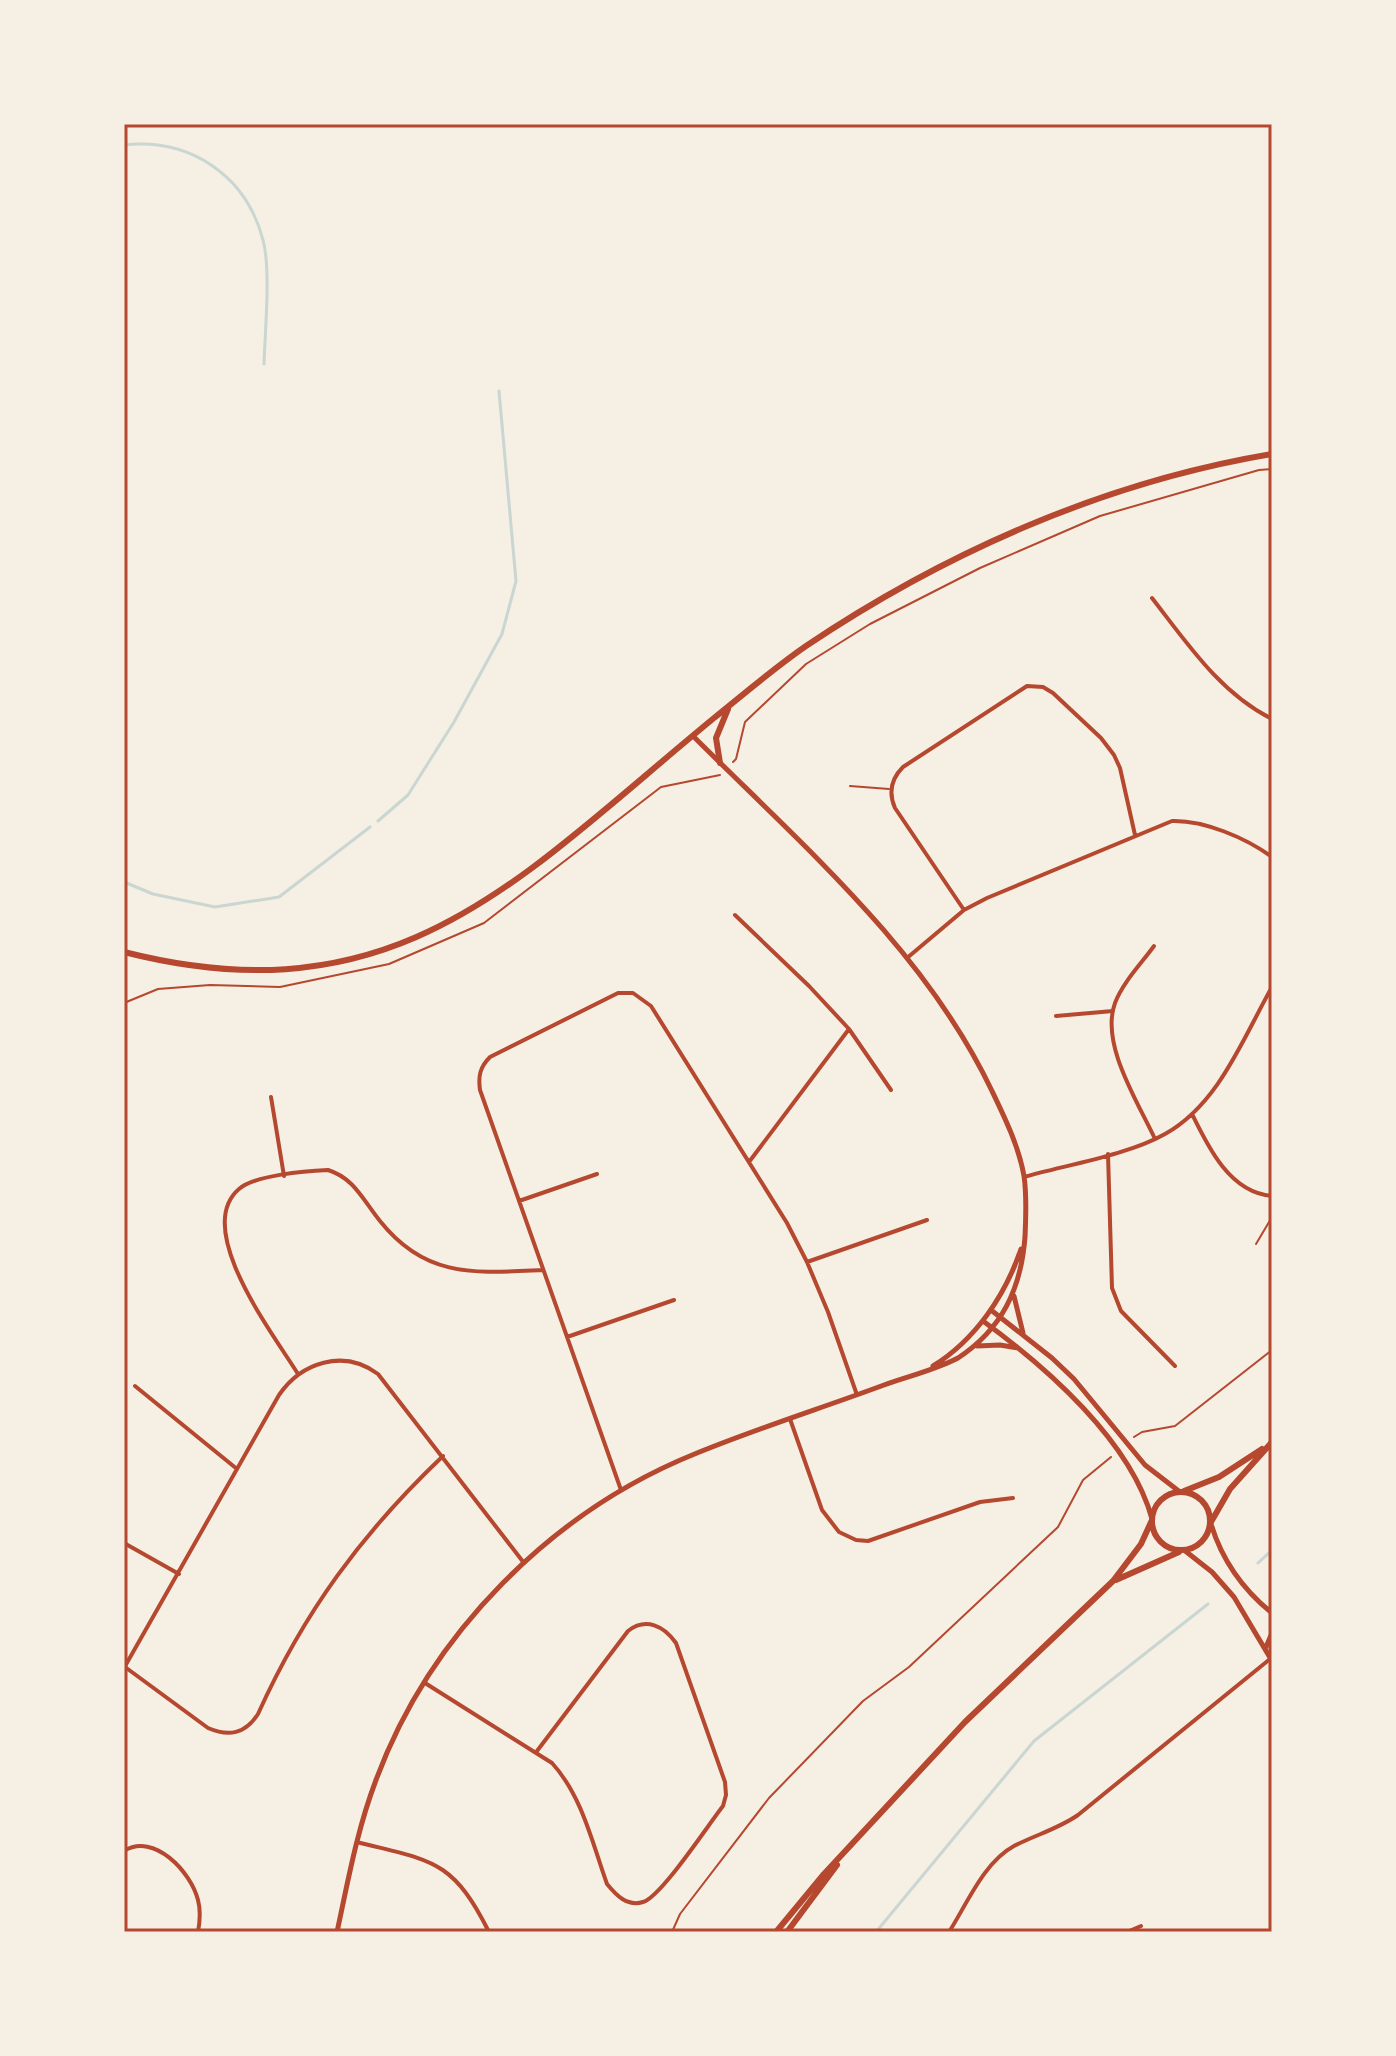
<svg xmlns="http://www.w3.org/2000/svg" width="1396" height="2056" viewBox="0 0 1396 2056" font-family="'Libre Baskerville',serif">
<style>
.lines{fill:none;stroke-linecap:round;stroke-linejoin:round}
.stream{stroke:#c9d6d2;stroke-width:3}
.path{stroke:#b5482f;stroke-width:2}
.service{stroke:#b5482f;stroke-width:2}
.minor{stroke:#b5482f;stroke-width:4}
.tertiary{stroke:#b5482f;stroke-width:5}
.secondary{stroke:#b5482f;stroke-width:6}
.primary{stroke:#b5482f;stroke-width:6}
.neatline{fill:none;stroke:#b5482f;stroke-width:3}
</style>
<rect width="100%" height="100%" fill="#f6efe4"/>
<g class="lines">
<path class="stream" d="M 124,145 C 190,138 246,175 263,240 C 271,269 265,331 264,364
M 378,821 L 408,795 L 454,722 L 502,634 L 516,581 L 499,391
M 124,882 L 153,894 L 215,907 L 279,897 L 370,827
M 1258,1563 L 1272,1550
M 876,1932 L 1034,1741 L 1208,1604"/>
<path class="path" d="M 733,762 L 736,759 L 745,722 L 806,664 L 870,624 L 980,568 L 1100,516 L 1259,470 L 1272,469
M 124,1003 L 158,989 L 210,985 L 280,987 L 389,964 L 484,923 L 661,787 L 720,775
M 1134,1437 L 1142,1432 L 1175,1426 L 1272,1350
M 672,1932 L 680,1914 L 769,1798 L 863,1701 L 909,1667 L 1058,1527 L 1083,1480 L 1111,1457"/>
<path class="service" d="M 850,786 L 889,789
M 1256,1244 L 1272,1217"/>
<path class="minor" d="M 1152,598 C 1187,643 1220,693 1272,719
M 964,910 L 895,808 C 888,792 891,779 903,767 L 1027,686 L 1043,687 L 1053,693 L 1101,738 L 1114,755 L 1120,768 L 1135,835
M 735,915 L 809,986 L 849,1029
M 1154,946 C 1141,964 1123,982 1115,1003 C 1100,1044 1138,1102 1155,1139
M 907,958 L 964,910 L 987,898 L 1172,821 C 1204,820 1246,838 1272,857
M 1056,1016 L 1113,1011
M 271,1097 L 284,1176
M 1192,1114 C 1208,1147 1230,1193 1272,1196
M 1108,1154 L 1112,1288 L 1121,1311 L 1175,1366
M 749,1162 L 849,1029 L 891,1090
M 1024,1177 C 1066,1165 1128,1155 1165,1134 C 1219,1104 1243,1038 1272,987
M 519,1201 L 597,1174
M 807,1262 L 927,1220
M 567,1337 L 674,1300
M 298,1374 C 274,1335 192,1229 239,1189 C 255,1175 306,1171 328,1170 C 354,1178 363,1200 380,1221 C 426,1279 476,1273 543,1270
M 135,1386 L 237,1469
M 790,1419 L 822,1510 L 839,1532 L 856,1540 L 868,1541 L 980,1502 L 1013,1498
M 621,1490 L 480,1090 C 478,1076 480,1067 490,1057 L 618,993 L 633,993 L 651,1006 L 787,1223 L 807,1262 L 828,1312 L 857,1395
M 124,1543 L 179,1574
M 125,1667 L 208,1728 C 229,1737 245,1734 258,1714 C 304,1612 362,1533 443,1456
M 124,1668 L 279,1395 C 301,1363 343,1348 378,1374 L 524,1563
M 425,1683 L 552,1763 C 582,1796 592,1842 607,1884 C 616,1895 627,1907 643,1902 C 661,1897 708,1825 723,1806 L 726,1795 L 725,1782 L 676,1643 C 664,1626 646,1617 628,1631 L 537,1751
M 357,1842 C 431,1861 452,1858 489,1932
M 124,1851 C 154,1832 191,1872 198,1900 C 201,1911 200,1921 198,1932
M 949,1932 C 967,1904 984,1862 1014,1846 C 1035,1835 1058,1829 1078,1815 L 1270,1659
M 1127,1932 L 1141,1926"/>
<path class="tertiary" d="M 1014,1296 L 1023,1333
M 991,1310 L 1052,1358 L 1074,1379 L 1145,1465 L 1180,1492
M 983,1321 C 1046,1367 1131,1441 1152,1519
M 977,1346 L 1000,1345 L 1018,1348
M 933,1366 C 975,1340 1005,1296 1021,1249
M 1211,1524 C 1222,1560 1242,1589 1272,1613
M 1184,1550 L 1212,1572 L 1234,1597 L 1272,1661
M 1266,1647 L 1272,1633
M 337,1932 C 348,1881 357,1830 376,1780 C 430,1634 552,1511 697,1453 C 758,1428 822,1408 884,1385 C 909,1376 935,1370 958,1358 C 1002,1329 1021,1289 1025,1237 C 1026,1216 1027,1196 1024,1176 C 1019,1147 1005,1118 992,1091 C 925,950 802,845 693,736"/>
<path class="secondary" d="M 720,763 L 716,738 L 728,709
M 124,952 C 400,1022 520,877 714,718 C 744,694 774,668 806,646 C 946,552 1105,482 1272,454"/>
<path class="primary" d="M 1184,1491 L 1219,1477 L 1262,1449
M1152 1521a29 29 0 1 1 58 0a29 29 0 1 1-58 0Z
M 1211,1522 L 1230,1489 L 1272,1442
M 1116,1580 L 1179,1552
M 776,1932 L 824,1874 L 965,1722 L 1113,1581 L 1141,1544 L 1152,1520
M 787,1932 L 837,1865"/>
</g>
<rect width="1396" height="2056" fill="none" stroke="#f6efe4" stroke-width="252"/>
<rect x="126" y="126" width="1144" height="1804" class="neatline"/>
</svg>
